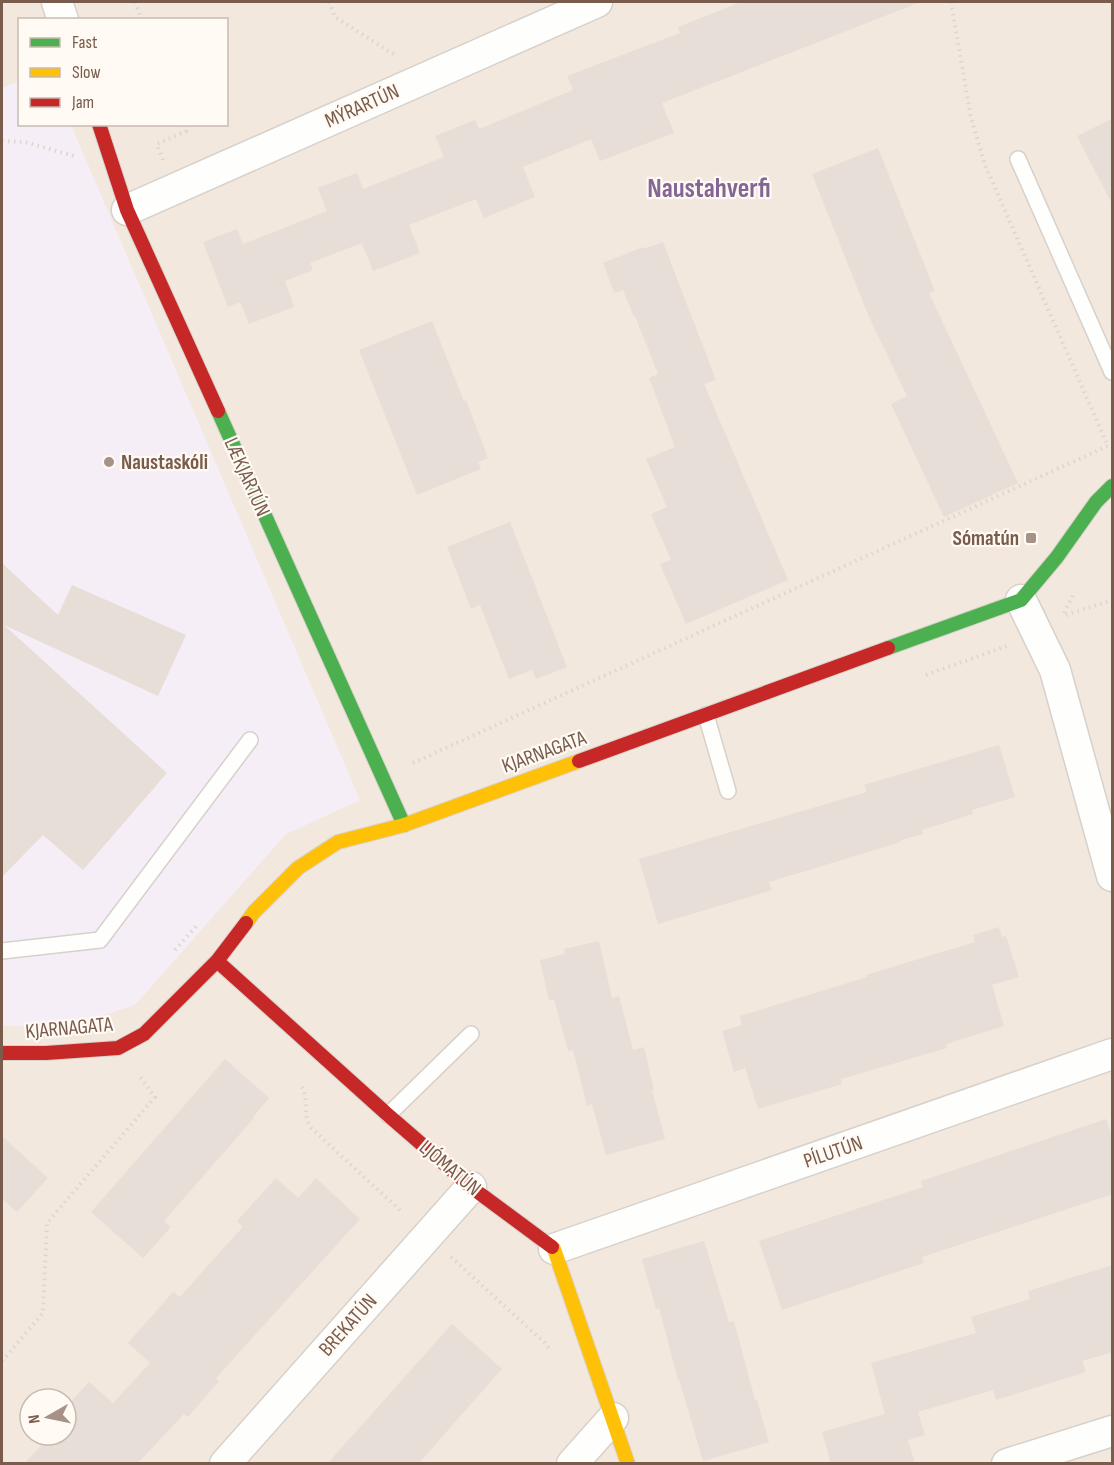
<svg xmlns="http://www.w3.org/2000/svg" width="1114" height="1465" viewBox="0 0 1114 1465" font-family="'Sofia Sans Condensed',sans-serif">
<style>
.residential{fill:#f2e8de;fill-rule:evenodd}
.education{fill:#f6eef6}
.building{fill:#e6ded7}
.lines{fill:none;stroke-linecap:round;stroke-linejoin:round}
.lane-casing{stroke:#d7d1cb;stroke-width:18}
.street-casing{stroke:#d7d1cb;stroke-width:33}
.fast-casing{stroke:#d9d2cb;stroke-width:16}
.slow-casing{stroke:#d9d2cb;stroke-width:16}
.jam-casing{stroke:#d9d2cb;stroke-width:16}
.path{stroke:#dcd5d0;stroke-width:4;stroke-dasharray:1.5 4.5;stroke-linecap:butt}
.lane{stroke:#fefefd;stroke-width:15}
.street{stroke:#fefefd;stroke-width:30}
.fast{stroke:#4caf50;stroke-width:14}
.slow{stroke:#ffc107;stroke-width:14}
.jam{stroke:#c62828;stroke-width:14}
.poi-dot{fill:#a69286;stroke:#fffaf3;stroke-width:2}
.labels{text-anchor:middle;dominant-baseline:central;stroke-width:4.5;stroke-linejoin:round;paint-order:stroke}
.street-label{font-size:21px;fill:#7a5c4d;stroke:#fffaf3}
.poi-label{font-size:21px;font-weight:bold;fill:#7a5c4d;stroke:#fffaf3;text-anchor:start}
.district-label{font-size:27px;font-weight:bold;fill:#846695;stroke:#fffaf3}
</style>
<rect width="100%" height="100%" fill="#f9f5f0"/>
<path class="residential" d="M 2,2 L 1112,2 L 1112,1463 L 2,1463 ZM 20,20 L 226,20 L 226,124 L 20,124 ZM 30,1399 L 66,1399 L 66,1435 L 30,1435 Z"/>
<path class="education" d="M 19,81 L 20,124 L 71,125 L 360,800 L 286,834 L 135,1005 L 65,1027 L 2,1026 L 2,88 Z"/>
<path class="building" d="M 741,2 L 918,2 L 918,3 L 662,103 L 674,133 L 600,161 L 591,139 L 523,167 L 535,197 L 484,218 L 476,199 L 409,225 L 420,253 L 373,271 L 362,243 L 310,263 L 313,270 L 285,281 L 294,307 L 249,324 L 240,302 L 228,307 L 203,242 L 237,229 L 243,244 L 327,211 L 318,188 L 357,173 L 363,189 L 444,157 L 435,136 L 475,120 L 479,129 L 573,90 L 567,76 L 680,33 L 678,27 Z
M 1113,118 L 1113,206 L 1077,136 Z
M 878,148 L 935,291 L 929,293 L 1018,483 L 944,517 L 891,404 L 907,396 L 869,317 L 812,174 Z
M 663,242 L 716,380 L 704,384 L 788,580 L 686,624 L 660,564 L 671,560 L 651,514 L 667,507 L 646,459 L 675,447 L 649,378 L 658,374 L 635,316 L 634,317 L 623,290 L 614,293 L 603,263 L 643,247 L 643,249 Z
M 432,321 L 464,401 L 466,400 L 488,458 L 478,462 L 481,469 L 417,495 L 359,350 Z
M 510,522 L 567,667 L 536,679 L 532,670 L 509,679 L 480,605 L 471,609 L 447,547 Z
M 2,563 L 58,615 L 72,585 L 186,635 L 158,696 L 4,625 L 167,773 L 83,870 L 43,835 L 2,877 Z
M 999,745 L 1015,797 L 972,810 L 973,814 L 922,830 L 923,834 L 901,840 L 901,842 L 769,882 L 772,890 L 658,924 L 639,859 L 867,792 L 864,785 Z
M 999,927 L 1002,937 L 1006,936 L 1019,977 L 992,985 L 1004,1026 L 946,1044 L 947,1048 L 841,1079 L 842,1084 L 758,1109 L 745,1068 L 734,1072 L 722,1031 L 742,1025 L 740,1016 L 867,977 L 866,975 L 975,942 L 973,935 Z
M 599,941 L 612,998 L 619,996 L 633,1050 L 644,1047 L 654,1090 L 652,1090 L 665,1139 L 606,1155 L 592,1104 L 587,1106 L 573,1050 L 568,1051 L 554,999 L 549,1001 L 540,960 L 565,954 L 564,949 Z
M 225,1059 L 269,1098 L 253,1117 L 254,1118 L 164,1221 L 171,1227 L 143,1258 L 91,1212 Z
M 1106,1119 L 1113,1139 L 1113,1194 L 922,1257 L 924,1263 L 782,1310 L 759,1241 L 923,1187 L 921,1181 Z
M 2,1136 L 48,1178 L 17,1212 L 2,1199 Z
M 276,1178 L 298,1198 L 316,1178 L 360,1219 L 216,1378 L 219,1381 L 188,1417 L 184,1414 L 137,1464 L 24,1464 L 51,1435 L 66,1435 L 66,1407 L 89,1382 L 113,1403 L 150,1363 L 128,1343 L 173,1292 L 180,1297 L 211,1262 L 243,1227 L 237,1221 Z
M 704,1241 L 729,1322 L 734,1321 L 755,1400 L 757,1400 L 769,1442 L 703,1461 L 679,1379 L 678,1380 L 659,1308 L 656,1309 L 642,1259 Z
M 1113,1265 L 1113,1352 L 1082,1361 L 1086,1372 L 996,1400 L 993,1390 L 918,1412 L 925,1435 L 908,1440 L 915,1464 L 831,1464 L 822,1432 L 885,1414 L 871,1363 L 976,1333 L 971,1317 L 1030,1299 L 1028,1291 Z
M 452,1324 L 502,1369 L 418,1464 L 327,1464 Z"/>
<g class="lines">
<g class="lane-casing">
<path id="lane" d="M 1018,159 L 1112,372
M 706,715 L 728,791
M 2,951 L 100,940 L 250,740
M 388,1115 L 471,1034"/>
</g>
<g class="street-casing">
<path id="street" d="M 57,2 L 63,20
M 127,210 L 597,2
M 1021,600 L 1055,670 L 1112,876
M 554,1249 L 1112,1054
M 225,1464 L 471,1187
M 572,1464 L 613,1418
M 1007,1464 L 1112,1431"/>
</g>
<g class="fast-casing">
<path id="fast" d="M 218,411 L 404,825
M 888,648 L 1021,600 L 1057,557 L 1096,502 L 1112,486"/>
</g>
<g class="slow-casing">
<path id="slow" d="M 246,923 L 254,912 L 298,868 L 338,842 L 404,825 L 579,761
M 552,1247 L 554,1249 L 628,1464"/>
</g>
<g class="jam-casing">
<path id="jam" d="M 99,124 L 127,210 L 218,411
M 579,761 L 888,648
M 217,961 L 388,1115 L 471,1187 L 552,1247
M 2,1053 L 46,1053 L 118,1048 L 144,1034 L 217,961 L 246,923"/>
</g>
<path class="path" d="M 135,2 L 142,20
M 329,2 L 335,17 L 395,55
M 951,2 L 971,118 L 985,165 L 1108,446
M 2,141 L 25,142 L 74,156
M 163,160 L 157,144 L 186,131 L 183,124
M 1064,613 L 1073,595
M 1066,615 L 1112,600
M 926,675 L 1007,646
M 413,763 L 1112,444
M 175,950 L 198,924
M 302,1087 C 309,1100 302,1115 311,1128 L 403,1213
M 451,1257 L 545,1343 L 550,1350
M 2,1361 L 43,1313 L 47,1223 L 155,1097 L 138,1074"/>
<use href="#lane" class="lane"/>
<use href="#street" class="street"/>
<use href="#fast" class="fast"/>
<use href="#slow" class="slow"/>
<use href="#jam" class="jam"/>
</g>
<g class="poi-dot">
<circle cx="109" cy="462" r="6"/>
<rect x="1025" y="532" width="12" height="12" rx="3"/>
</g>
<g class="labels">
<g class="street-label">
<text transform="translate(362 106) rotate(-24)">MÝRARTÚN</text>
<text transform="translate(247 477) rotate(66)">LÆKJARTÚN</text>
<text transform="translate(544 752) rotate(-20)">KJARNAGATA</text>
<text transform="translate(69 1028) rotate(-5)">KJARNAGATA</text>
<text transform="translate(833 1152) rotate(-19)">PÍLUTÚN</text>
<text transform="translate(450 1168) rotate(40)">LJÓMATÚN</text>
<text transform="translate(348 1325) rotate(-48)">BREKATÚN</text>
</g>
<g class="poi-label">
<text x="121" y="462">Naustaskóli</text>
<text x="1019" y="538" text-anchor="end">Sómatún</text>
</g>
<g class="district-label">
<text x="709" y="189">Naustahverfi</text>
</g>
</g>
<rect width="1114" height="1465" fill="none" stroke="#7a5c4d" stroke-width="6"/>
<rect x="18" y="18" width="210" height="108" fill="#fffaf3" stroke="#cabbb1" stroke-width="1.5"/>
<rect x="30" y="38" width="30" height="9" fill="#4caf50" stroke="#cabbb1" stroke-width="1.5"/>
<text x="72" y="48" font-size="18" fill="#7a5c4d">Fast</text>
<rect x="30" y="68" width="30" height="9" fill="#ffc107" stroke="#cabbb1" stroke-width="1.5"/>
<text x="72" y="78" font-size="18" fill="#7a5c4d">Slow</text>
<rect x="30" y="98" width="30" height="9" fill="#c62828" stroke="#cabbb1" stroke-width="1.5"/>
<text x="72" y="108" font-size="18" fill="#7a5c4d">Jam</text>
<g transform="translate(48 1417) rotate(261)"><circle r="28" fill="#fffaf3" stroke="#cabbb1" stroke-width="1.5"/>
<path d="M0-4.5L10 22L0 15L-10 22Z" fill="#a69286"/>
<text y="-9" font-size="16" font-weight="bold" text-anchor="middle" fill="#7a5c4d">N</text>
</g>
</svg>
